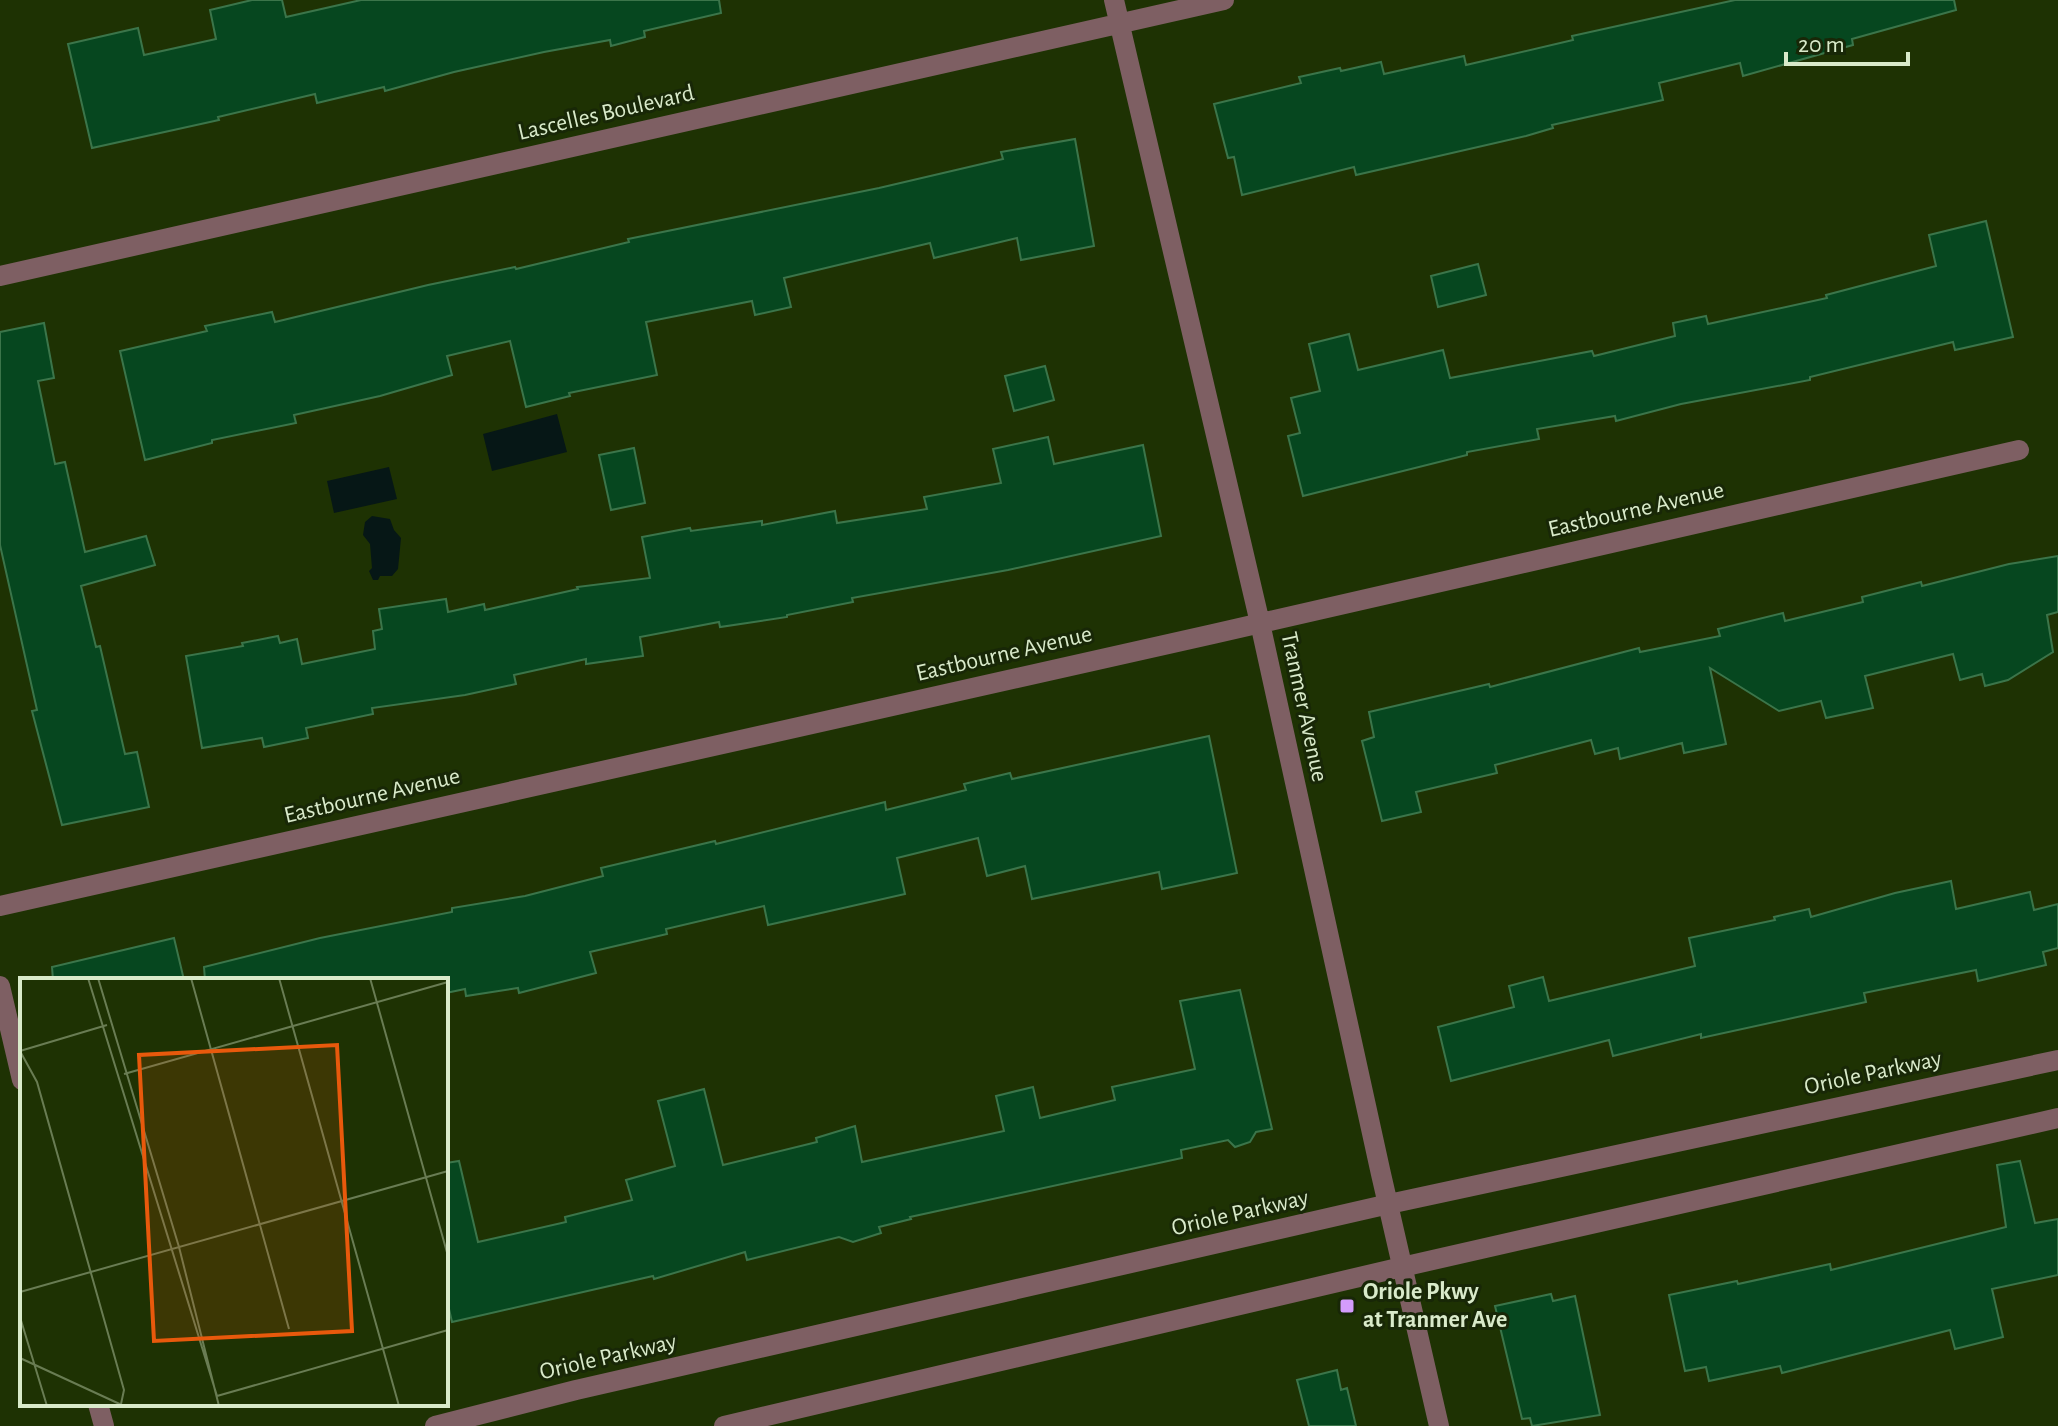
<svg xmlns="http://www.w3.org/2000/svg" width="2058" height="1426" viewBox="0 0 2058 1426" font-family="'Alegreya Sans',sans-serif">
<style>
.water{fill:#061716}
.building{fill:#06471f;stroke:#3b754a;stroke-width:2}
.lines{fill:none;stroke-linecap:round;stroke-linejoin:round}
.minor{stroke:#7e5f63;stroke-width:20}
.poi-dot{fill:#d49cfc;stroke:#182707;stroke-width:3}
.labels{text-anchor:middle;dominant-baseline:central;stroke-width:6;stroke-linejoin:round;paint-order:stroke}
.street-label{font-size:24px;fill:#d9eaca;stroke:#182707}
.poi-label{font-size:24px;font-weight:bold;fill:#d9eaca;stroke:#182707;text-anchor:start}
.inset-road{fill:none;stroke:#697c53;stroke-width:2}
.view{fill:#e8590c;fill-opacity:0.15;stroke:#e8590c;stroke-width:4}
.inset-edge{fill:none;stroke:#d9eaca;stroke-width:4}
</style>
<rect width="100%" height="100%" fill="#1e3203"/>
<path class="water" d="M 557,414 L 567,452 L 492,471 L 483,434 Z
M 389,467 L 397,499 L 334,513 L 327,481 Z
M 372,516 L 390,519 L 394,530 L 401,538 L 398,569 L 392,576 L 380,576 L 378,580 L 373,580 L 369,571 L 372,568 L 370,544 L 363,535 L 365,522 Z"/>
<path class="building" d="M 252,0 L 282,0 L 286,17 L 361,0 L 719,0 L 721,13 L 644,31 L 645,37 L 611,46 L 610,40 L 544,52 L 454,72 L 385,91 L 384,87 L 317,103 L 315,94 L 218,117 L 219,120 L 92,148 L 68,44 L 138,28 L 144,55 L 216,39 L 210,10 Z
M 1735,0 L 1954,0 L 1956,10 L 1852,39 L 1853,45 L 1743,76 L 1740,63 L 1659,83 L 1663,100 L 1552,125 L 1553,128 L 1526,136 L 1356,175 L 1354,167 L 1242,195 L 1234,157 L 1228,158 L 1214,104 L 1301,83 L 1299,77 L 1340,68 L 1341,71 L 1381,62 L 1384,74 L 1464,56 L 1466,65 L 1573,40 L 1572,36 Z
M 1075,139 L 1094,246 L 1021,260 L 1017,238 L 934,258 L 930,243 L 784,278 L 791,307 L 755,315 L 752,301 L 646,322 L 657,375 L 569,393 L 570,396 L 526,407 L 510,341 L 447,356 L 452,375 L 380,396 L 294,415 L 296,423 L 212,440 L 212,443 L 145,460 L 120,351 L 207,331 L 205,326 L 272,312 L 275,322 L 428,285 L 515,267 L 516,269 L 629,242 L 628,239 L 879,188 L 1003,159 L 1001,152 Z
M 1986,221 L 2013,337 L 1955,350 L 1953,342 L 1810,377 L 1810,380 L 1681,404 L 1616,421 L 1615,416 L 1537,429 L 1539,439 L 1467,452 L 1467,455 L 1303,496 L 1288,436 L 1300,433 L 1291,398 L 1320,391 L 1309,344 L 1349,334 L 1358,370 L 1443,350 L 1450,378 L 1592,351 L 1594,356 L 1675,336 L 1673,323 L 1706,316 L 1708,324 L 1827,298 L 1826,295 L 1936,266 L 1929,235 Z
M 1478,264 L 1486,295 L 1438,307 L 1431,276 Z
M 44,323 L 54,378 L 38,381 L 55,464 L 65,462 L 85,552 L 146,536 L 155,565 L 81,586 L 96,647 L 100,646 L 125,754 L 137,752 L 149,807 L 62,825 L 32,711 L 37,710 L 0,545 L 0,332 Z
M 1045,366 L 1054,400 L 1014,411 L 1005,376 Z
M 1048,437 L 1054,464 L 1143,445 L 1161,536 L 1008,570 L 852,598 L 853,602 L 787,615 L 787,617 L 720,627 L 719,622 L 640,637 L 643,656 L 586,664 L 586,659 L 514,675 L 516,684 L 465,695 L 372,708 L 373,714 L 306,728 L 308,738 L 264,747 L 262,738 L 202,748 L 186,656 L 243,646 L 242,643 L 278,636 L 280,643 L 297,639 L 302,664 L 375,649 L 373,631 L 382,629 L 379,609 L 446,599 L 448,612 L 484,604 L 485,610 L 578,589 L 577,587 L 650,578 L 642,537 L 690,528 L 691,531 L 762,521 L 762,525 L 835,511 L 837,523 L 927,509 L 924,497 L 1001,483 L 993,449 Z
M 634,448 L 645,503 L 611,510 L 599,455 Z
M 2058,556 L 2058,612 L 2047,615 L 2053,652 L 2008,680 L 1985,686 L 1982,674 L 1960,680 L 1953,654 L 1865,676 L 1873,708 L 1826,718 L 1821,701 L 1779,711 L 1710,668 L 1726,744 L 1684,753 L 1682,743 L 1620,759 L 1618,748 L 1595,754 L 1591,740 L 1495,765 L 1497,773 L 1416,792 L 1421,812 L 1382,821 L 1362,741 L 1374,737 L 1369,712 L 1489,684 L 1490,687 L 1639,648 L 1640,652 L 1720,636 L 1718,629 L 1783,613 L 1785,621 L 1863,602 L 1862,597 L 1921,582 L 1922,586 L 2009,564 Z
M 1209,736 L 1237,873 L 1162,889 L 1159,872 L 1032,899 L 1025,866 L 987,876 L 978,838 L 897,858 L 905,894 L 768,925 L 764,906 L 666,929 L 667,934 L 590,952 L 596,973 L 519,993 L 518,988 L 466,996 L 465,989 L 446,993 L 446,980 L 205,980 L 204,967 L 320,938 L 452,912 L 452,908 L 525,896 L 603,876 L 601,868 L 715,841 L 716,844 L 885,802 L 886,810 L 966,790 L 964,784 L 1010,773 L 1012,779 Z
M 1951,881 L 1956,909 L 2030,892 L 2034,910 L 2058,904 L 2058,948 L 2043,952 L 2046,965 L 1978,981 L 1976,970 L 1864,993 L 1866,1002 L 1701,1038 L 1701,1034 L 1613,1056 L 1609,1040 L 1451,1081 L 1438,1027 L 1514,1007 L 1509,986 L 1543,977 L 1549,1001 L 1695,966 L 1689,938 L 1775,920 L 1774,917 L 1809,909 L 1811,917 L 1895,893 Z
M 174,938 L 184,980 L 53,980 L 52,967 Z
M 1240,990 L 1272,1129 L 1256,1132 L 1250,1142 L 1235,1147 L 1228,1140 L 1181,1150 L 1182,1158 L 910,1217 L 911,1219 L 879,1227 L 881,1233 L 853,1242 L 839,1237 L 747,1260 L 745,1252 L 654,1279 L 653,1276 L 452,1322 L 446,1296 L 446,1163 L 459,1161 L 478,1242 L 566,1222 L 565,1217 L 632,1200 L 626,1180 L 675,1166 L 658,1101 L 704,1089 L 723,1165 L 817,1142 L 816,1138 L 855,1126 L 862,1162 L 1004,1131 L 996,1096 L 1033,1087 L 1040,1118 L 1115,1100 L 1112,1087 L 1195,1069 L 1180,1001 Z
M 2020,1161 L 2035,1223 L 2058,1219 L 2058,1275 L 1992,1289 L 2003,1337 L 1955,1349 L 1950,1330 L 1782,1373 L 1780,1366 L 1709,1381 L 1706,1367 L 1685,1371 L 1669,1295 L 1737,1281 L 1738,1284 L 1830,1264 L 1831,1270 L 2006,1227 L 1997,1165 Z
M 1551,1294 L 1553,1301 L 1575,1296 L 1600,1415 L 1532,1426 L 1530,1418 L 1522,1419 L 1495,1306 Z
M 1337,1370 L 1341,1390 L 1347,1388 L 1356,1426 L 1309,1426 L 1297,1380 Z"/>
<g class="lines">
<path class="minor" d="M 1114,0 L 1260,623 L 1381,1174 L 1439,1426
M 0,276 L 1224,0
M 0,906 L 1213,634 L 2019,450
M 0,986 L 22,1080
M 98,1404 L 104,1426
M 435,1426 L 576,1390 L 1389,1204 L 2058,1060
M 724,1426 L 1402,1267 L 2058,1118"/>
</g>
<rect class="poi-dot" x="1339" y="1298" width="16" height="16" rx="4"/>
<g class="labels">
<g class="street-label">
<text transform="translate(606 113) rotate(-13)">Lascelles Boulevard</text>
<text transform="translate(1636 510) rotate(-13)">Eastbourne Avenue</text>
<text transform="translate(1004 654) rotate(-13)">Eastbourne Avenue</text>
<text transform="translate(1304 707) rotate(78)">Tranmer Avenue</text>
<text transform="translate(372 796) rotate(-13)">Eastbourne Avenue</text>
<text transform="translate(1873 1073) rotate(-12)">Oriole Parkway</text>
<text transform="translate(1240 1213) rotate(-13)">Oriole Parkway</text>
<text transform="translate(608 1357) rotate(-13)">Oriole Parkway</text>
</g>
<g class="poi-label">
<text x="1363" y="1292">Oriole Pkwy<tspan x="1363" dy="28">at Tranmer Ave</tspan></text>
</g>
</g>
<g transform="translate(20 978)">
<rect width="428" height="428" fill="#1e3203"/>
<path class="inset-road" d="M 68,0 L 197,418M 78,0 L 159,269 L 199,428M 171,0 L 269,351M 259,0 L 379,428M 350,0 L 428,278M 0,73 L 17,104 L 104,412 L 101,426M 0,73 L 87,47M 104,96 L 428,4M 0,314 L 428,193M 0,339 L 27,428M 0,380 L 104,428M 197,418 L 428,352"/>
<path class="view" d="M 317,67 L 332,353 L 134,363 L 119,77 Z"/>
<rect width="428" height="428" class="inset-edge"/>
</g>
<path d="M1786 52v12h122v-12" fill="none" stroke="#d9eaca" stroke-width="4"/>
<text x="1798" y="52" font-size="24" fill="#d9eaca" stroke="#182707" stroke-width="6" paint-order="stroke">20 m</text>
</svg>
